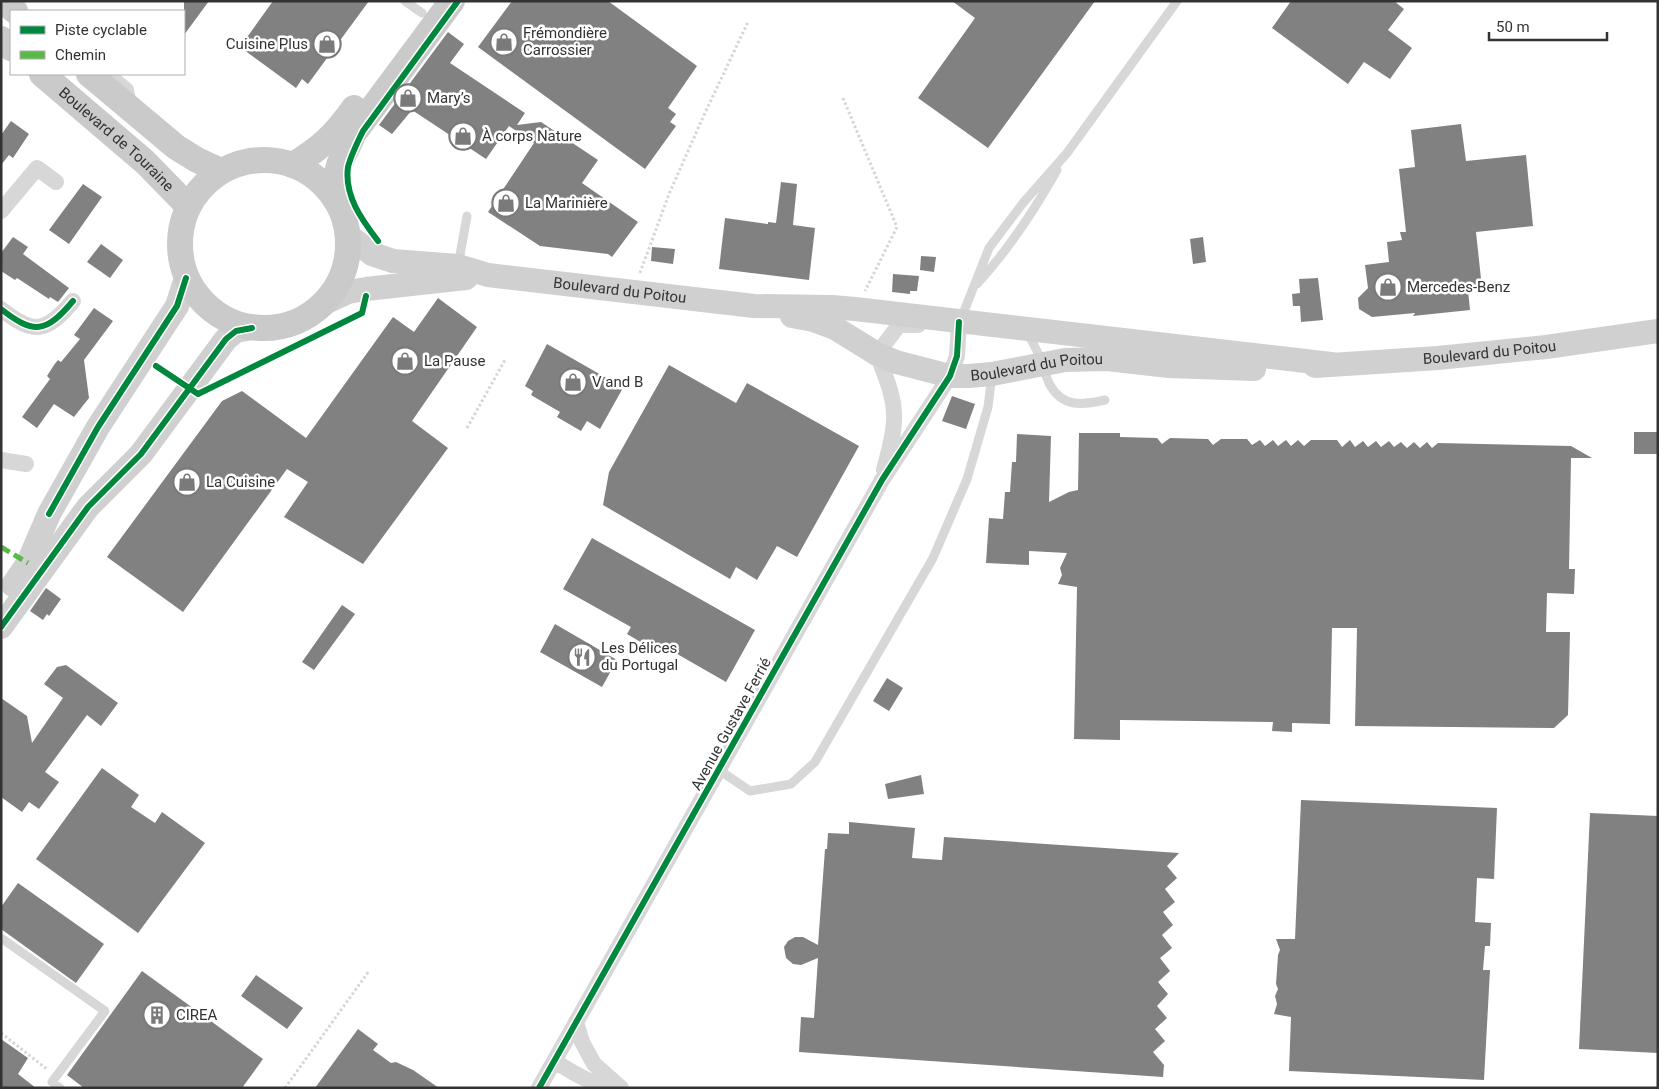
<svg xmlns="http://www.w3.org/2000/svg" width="1659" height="1089" viewBox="0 0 1659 1089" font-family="Roboto,sans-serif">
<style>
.building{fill:#818181}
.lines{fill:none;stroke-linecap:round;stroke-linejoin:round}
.path{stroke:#d6d6d6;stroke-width:3;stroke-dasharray:2.5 2.5;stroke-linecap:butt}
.service{stroke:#d7d7d7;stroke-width:9}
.minor{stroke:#d7d7d7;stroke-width:16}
.secondary{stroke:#d0d0d0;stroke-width:24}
.primary{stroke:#cacaca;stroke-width:26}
.quiet{stroke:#58b947;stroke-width:5;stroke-dasharray:10 5;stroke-linecap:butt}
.cycleway-casing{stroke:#fff;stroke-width:9}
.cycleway{stroke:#00873e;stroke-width:6}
.labels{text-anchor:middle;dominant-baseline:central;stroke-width:5;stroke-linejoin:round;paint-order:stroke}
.poi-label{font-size:15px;fill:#333;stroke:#fff;text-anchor:start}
.street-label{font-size:15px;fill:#333;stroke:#fff}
</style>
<rect width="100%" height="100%" fill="#fff"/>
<path class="building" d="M 184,1 L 209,1 L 184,35 Z
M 273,1 L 369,1 L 308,84 L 302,79 L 296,88 L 240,47 Z
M 512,1 L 608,1 L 697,66 L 668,108 L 676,114 L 670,122 L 676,126 L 645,169 L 478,47 Z
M 952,1 L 1095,1 L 988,148 L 918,98 L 975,18 Z
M 1291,1 L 1394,1 L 1404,9 L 1388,30 L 1412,48 L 1390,79 L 1364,62 L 1348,84 L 1272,28 Z
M 448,32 L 464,44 L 450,63 L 525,113 L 517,125 L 541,122 L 598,160 L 582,183 L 638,222 L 612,257 L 608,254 L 540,246 L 488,212 L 534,143 L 509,126 L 486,159 L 412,110 L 392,134 L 379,125 Z
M 11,121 L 29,134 L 13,158 L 9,155 L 1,165 L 1,135 Z
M 1461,124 L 1466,161 L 1526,155 L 1533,226 L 1476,232 L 1482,288 L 1468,290 L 1470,310 L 1413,316 L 1415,313 L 1372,317 L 1359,309 L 1358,298 L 1368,288 L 1365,265 L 1389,262 L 1387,242 L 1402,240 L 1400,232 L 1406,232 L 1399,169 L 1415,167 L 1411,130 Z
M 781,182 L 797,184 L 793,225 L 815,228 L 809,280 L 719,269 L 725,218 L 768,224 L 768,222 L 776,223 Z
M 83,184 L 102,197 L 69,244 L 49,230 Z
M 13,237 L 28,247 L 23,254 L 69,288 L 58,302 L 50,297 L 49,299 L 17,278 L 15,280 L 1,271 L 1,253 Z
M 1203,237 L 1206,262 L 1193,264 L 1190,239 Z
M 101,244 L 123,260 L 110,278 L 87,262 Z
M 652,247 L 675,249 L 673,264 L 651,261 Z
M 921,256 L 936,257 L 934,272 L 920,270 Z
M 893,274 L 919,276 L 917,291 L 910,291 L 910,294 L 892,292 Z
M 1318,278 L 1323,320 L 1301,322 L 1300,306 L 1293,306 L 1292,294 L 1300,293 L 1299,279 Z
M 438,298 L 477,327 L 412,421 L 448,448 L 363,564 L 284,517 L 308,482 L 287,469 L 183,612 L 107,557 L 222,401 L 242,391 L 306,438 L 393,317 L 414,332 Z
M 94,308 L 113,321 L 84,360 L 89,398 L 74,417 L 54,404 L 37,428 L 22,417 L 50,379 L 47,376 L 54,365 L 58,360 L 61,362 L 80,339 L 74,335 Z
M 547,344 L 610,380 L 611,379 L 624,386 L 600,429 L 587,421 L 581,431 L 557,417 L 560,412 L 531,395 L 533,391 L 525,386 Z
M 669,365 L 736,403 L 747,383 L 859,446 L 797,557 L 777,546 L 757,580 L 736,567 L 730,579 L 603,505 L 609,472 Z
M 952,396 L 975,404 L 966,429 L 942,421 Z
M 1634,432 L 1658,432 L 1658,454 L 1634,454 Z
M 1079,433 L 1120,433 L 1120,437 L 1157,438 L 1162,444 L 1170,438 L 1208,439 L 1213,445 L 1221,439 L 1247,439 L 1252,445 L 1260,440 L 1265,446 L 1273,440 L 1278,446 L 1286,440 L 1291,446 L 1298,440 L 1304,446 L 1311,440 L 1337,440 L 1342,447 L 1350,440 L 1355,447 L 1363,441 L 1368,447 L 1376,441 L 1381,447 L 1389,441 L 1394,447 L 1401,442 L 1407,448 L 1414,442 L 1420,448 L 1427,442 L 1432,448 L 1438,443 L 1571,446 L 1592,458 L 1571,458 L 1569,569 L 1575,569 L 1574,594 L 1547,593 L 1546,632 L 1570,632 L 1568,715 L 1554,728 L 1355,726 L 1357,628 L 1332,628 L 1330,724 L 1292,723 L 1292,732 L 1272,731 L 1273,722 L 1120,720 L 1120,740 L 1074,739 L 1077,587 L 1058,584 L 1062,575 L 1060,568 L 1067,553 L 1029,551 L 1029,565 L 986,563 L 989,518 L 1003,519 L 1005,492 L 1010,492 L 1012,462 L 1016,462 L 1017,434 L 1051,436 L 1049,502 L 1069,492 L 1078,490 Z
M 592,538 L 755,630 L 726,682 L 665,647 L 661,654 L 627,634 L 631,627 L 563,589 Z
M 46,588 L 61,599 L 49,616 L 47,614 L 43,620 L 30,611 Z
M 342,605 L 355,614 L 314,670 L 302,662 Z
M 555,624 L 617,660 L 602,687 L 540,652 Z
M 66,665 L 118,703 L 101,726 L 87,715 L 45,772 L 59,782 L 39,809 L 29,802 L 22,812 L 1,797 L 1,698 L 27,716 L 32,743 L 63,698 L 44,684 L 57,667 Z
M 887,678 L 903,688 L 889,711 L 873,701 Z
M 102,768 L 139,795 L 131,807 L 155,823 L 162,812 L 205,843 L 138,933 L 36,859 Z
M 921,775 L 924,794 L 888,799 L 885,784 Z
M 1301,800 L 1497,808 L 1494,879 L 1477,878 L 1475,922 L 1491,923 L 1490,946 L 1485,946 L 1483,970 L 1490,970 L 1484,1080 L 1289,1071 L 1291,1017 L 1274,1014 L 1277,1004 L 1275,996 L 1278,989 L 1276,984 L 1278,955 L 1280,950 L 1276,939 L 1295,939 Z
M 1590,813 L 1658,816 L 1658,1053 L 1579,1049 Z
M 849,822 L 915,828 L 912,858 L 942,860 L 944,837 L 1179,853 L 1167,866 L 1177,878 L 1165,889 L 1175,902 L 1163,912 L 1173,925 L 1162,935 L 1172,948 L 1160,958 L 1170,971 L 1158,982 L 1168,994 L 1157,1006 L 1167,1018 L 1155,1029 L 1165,1041 L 1153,1052 L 1164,1065 L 1163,1077 L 799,1052 L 801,1017 L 814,1018 L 818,958 L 801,965 L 793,964 L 786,958 L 784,947 L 788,941 L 795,937 L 803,937 L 818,945 L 825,849 L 827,849 L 828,833 L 849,834 Z
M 18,883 L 104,944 L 76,983 L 1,929 L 1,907 Z
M 142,971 L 263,1059 L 242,1088 L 84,1088 L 67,1075 Z
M 256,975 L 303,1008 L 287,1029 L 241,996 Z
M 358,1029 L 378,1044 L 373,1050 L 391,1063 L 396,1062 L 413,1070 L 439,1088 L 315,1088 Z
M 1,1039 L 28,1058 L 18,1074 L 36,1088 L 1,1088 Z"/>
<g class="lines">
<path class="path" d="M 843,98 L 897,227 L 865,291
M 640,273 L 669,194 L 704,115 L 748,22
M 467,428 L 506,358
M 1,1033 L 48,1070
M 285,1088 L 369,971"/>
<path class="service" d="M 405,1 L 422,13
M 112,74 L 129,88 L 132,101
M 458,266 L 467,216
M 977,284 C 1009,249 1034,211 1057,170
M 961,319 L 989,248 L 1023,203 L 1067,153 L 1177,1
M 1026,331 C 1032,341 1038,351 1042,363 C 1045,370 1046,378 1050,385 C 1063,408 1083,405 1105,400
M 719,770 L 750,791 L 791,784 L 815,762 L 933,558 L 967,479 L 988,407 L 992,375
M 1,938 L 105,1011 L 52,1082 L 60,1088"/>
<path class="minor" d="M 1,211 L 37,168 L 56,182
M 1,309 C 34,335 46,333 73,301
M 1,460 L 26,464
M 884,470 C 888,453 895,433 894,415 C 894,395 884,373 877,354 L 899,325 L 918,325
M 576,1022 L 582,1042 L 594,1064 L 621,1088
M 554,1061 L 574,1073 L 603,1088
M 539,1088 L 882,480 L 950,376 L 957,356 L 959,322"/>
<g class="secondary">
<path id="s1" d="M 348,235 L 372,254 L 393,261 L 458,266 L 488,275 L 754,306 L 832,307 L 855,309 L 1331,364"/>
<path d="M 322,304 L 348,292 L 366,289 L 466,278"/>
<path id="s2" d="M 792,316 L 813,320 L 835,328 L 877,354 L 896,362 L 950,376 L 969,376 L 992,374 L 1065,360 L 1107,359 L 1169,366 L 1254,369"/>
<path id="s3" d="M 1315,366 L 1438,358 L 1546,347 L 1658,331"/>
<path d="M 13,585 L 28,563 L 49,514 L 98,427 L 177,306 L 186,278"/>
<path d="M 1,627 L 88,507 L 141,454 L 226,339 L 236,331 L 252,328"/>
</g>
<g class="primary">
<path d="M 4,1 L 15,11"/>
<path d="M 1,39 L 11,48"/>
<path id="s4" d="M 42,74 L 145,162 L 188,206"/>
<path d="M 89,74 L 176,147 L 197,160 L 221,171"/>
<circle cx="264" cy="244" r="84"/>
<path d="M 293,165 C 322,147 334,136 354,108"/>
<path d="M 335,199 L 336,179 L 339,165 L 354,133 L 452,1"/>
</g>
<path class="quiet" d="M 1,547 L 28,563"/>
<g class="cycleway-casing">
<path id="cycleway" d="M 378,241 C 362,220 344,196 348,167 C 351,155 357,143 363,131 L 458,1
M 1,309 C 34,335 46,333 73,301
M 156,366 L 198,394 L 362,313 L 366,296
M 49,514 L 98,427 L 177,306 L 186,278
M 1,627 L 88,507 L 141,454 L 226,339 L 236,331 L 252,328
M 539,1088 L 882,480 L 950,376 L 957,356 L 959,322"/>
</g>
<use href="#cycleway" class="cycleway"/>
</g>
<defs>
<g id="shop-ring" transform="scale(1.4375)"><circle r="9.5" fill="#fff" stroke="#7a7a7a" stroke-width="1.5"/><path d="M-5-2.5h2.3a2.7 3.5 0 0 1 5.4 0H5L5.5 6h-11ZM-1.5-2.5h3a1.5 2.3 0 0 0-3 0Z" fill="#7a7a7a"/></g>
<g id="restaurant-ring" transform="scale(1.4375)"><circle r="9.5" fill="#fff" stroke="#7a7a7a" stroke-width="1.5"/><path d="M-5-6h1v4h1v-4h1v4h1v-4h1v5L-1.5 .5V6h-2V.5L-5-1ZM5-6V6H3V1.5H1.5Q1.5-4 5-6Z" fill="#7a7a7a"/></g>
<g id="building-ring" transform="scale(1.4375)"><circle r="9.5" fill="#fff" stroke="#7a7a7a" stroke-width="1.5"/><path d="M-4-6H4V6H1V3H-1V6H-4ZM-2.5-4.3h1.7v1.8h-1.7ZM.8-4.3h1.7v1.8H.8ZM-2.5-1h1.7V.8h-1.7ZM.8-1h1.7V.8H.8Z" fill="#7a7a7a"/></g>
</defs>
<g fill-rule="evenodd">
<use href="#shop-ring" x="504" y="42"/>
<use href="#shop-ring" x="327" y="44"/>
<use href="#shop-ring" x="408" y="98"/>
<use href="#shop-ring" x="463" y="136"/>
<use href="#shop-ring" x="506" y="203"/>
<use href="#shop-ring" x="1388" y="287"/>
<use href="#shop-ring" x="405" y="361"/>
<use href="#shop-ring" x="573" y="382"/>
<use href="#shop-ring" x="187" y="482"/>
<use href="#restaurant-ring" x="582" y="657"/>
<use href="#building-ring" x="157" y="1015"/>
</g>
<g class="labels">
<g class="poi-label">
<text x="523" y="33">Frémondière<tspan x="523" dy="17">Carrossier</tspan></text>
<text x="308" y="44" text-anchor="end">Cuisine Plus</text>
<text x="427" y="98">Mary’s</text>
<text x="482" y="136">À corps Nature</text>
<text x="525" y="203">La Marinière</text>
<text x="1407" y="287">Mercedes-Benz</text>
<text x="424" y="361">La Pause</text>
<text x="592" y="382">V and B</text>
<text x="206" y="482">La Cuisine</text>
<text x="601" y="648">Les Délices<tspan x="601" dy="17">du Portugal</tspan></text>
<text x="176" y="1015">CIREA</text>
</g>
<g class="street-label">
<text stroke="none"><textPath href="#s4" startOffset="99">Boulevard de Touraine</textPath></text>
<text stroke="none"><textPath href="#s1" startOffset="282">Boulevard du Poitou</textPath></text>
<text stroke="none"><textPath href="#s3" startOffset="175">Boulevard du Poitou</textPath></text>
<text stroke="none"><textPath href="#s2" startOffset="258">Boulevard du Poitou</textPath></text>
<text transform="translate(731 724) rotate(-61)">Avenue Gustave Ferrié</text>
</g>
</g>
<rect width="1659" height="1089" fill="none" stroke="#333333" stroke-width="5"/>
<rect x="10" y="10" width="175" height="65" fill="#ffffff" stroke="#adadad"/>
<rect x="20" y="26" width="25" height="8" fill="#00873e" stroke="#adadad"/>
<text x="55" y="35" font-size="15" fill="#333333">Piste cyclable</text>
<rect x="20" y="51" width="25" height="8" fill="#58b947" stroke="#adadad"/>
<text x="55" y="60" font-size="15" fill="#333333">Chemin</text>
<path d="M1489 32v8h118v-8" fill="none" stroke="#333333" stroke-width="2.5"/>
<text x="1496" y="32" font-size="15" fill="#333333" stroke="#ffffff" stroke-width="4" paint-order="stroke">50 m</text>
</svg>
